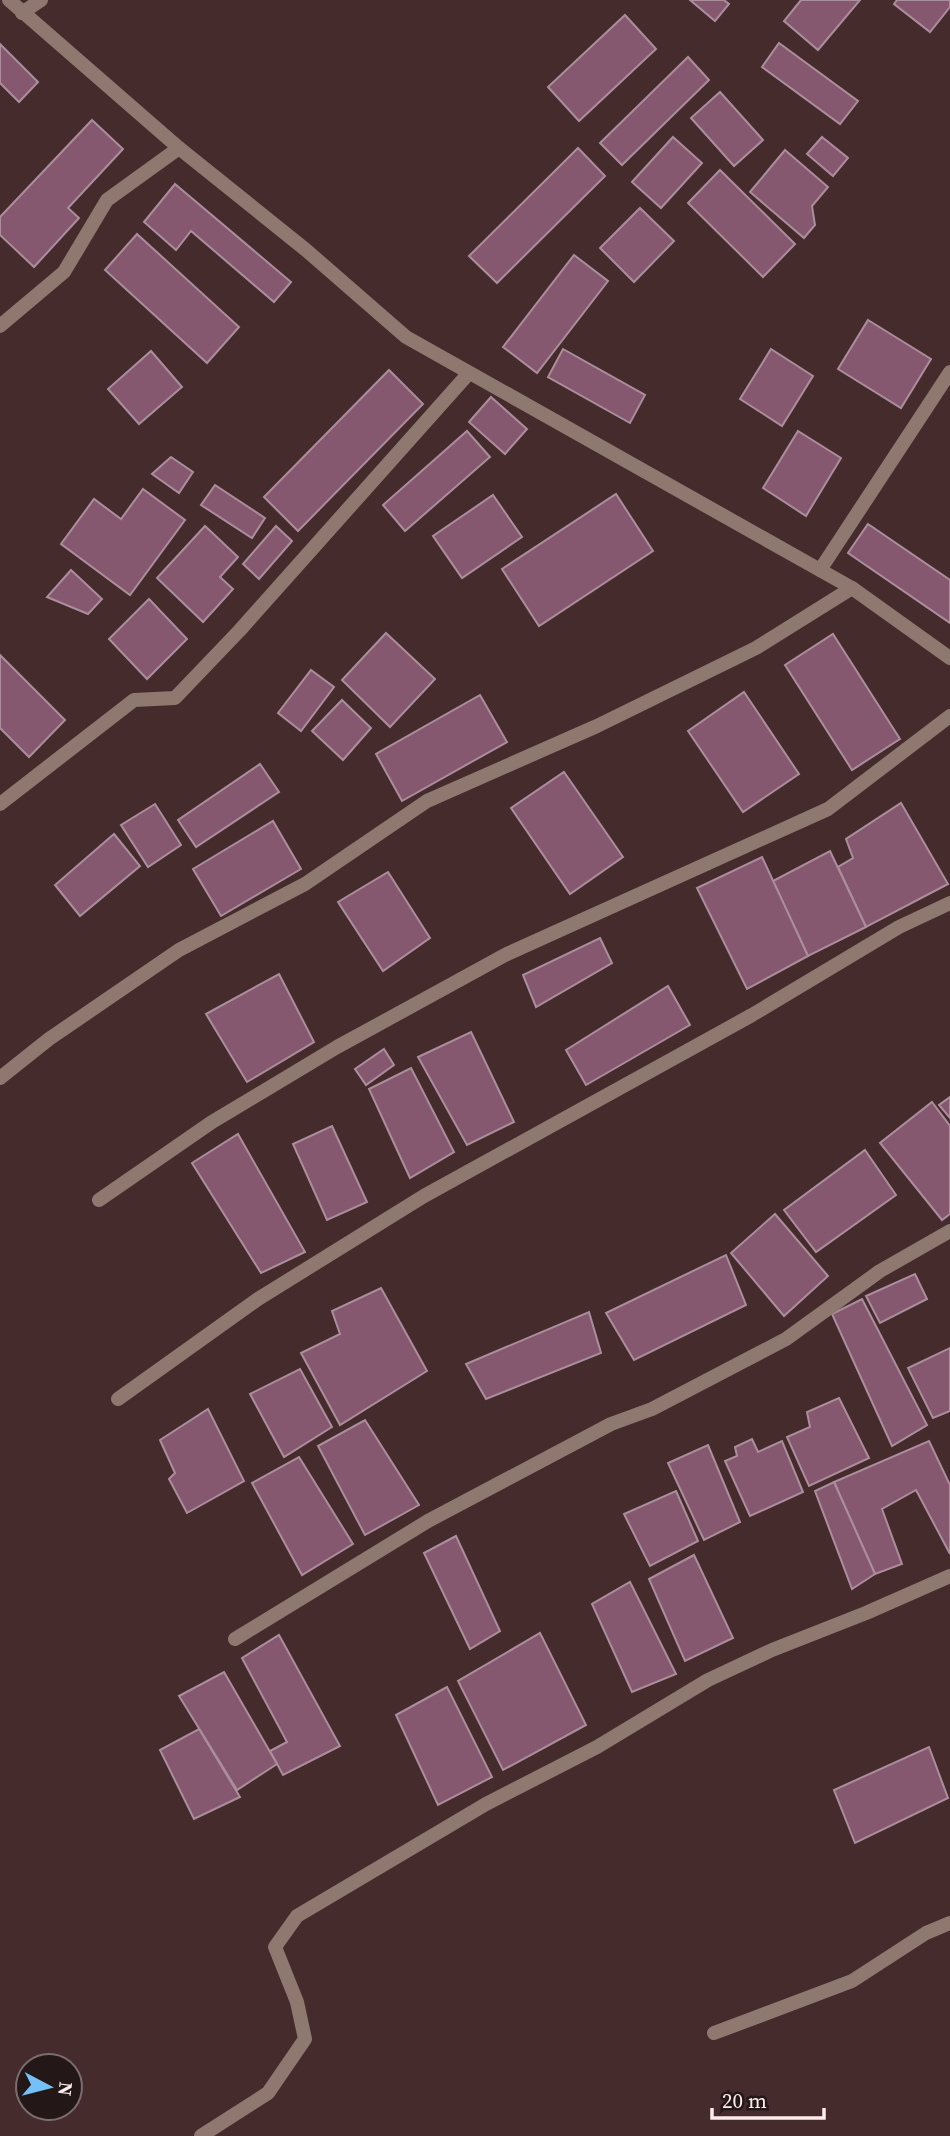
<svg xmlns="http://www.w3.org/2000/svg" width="950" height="2136" font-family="'Source Serif 4',serif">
<rect width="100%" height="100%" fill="#452b2c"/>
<g fill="#86586f" stroke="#ab8e9c" stroke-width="2">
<polygon points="690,0 724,0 729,4 715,21"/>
<polygon points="801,0 860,0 818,50 784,21"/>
<polygon points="897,0 950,0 950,7 930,32 894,4"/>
<polygon points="625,15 656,49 579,121 548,87"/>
<polygon points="779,43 858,101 840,124 762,67"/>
<polygon points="0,44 38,82 19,102 0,83"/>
<polygon points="688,57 709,80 622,165 600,143"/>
<polygon points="720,92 763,140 734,166 691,118"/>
<polygon points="92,120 123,149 68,208 79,218 34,267 0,235 0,217"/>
<polygon points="673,137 702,163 661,208 632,182"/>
<polygon points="822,137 848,158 833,176 807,154"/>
<polygon points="578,148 605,176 497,283 469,256"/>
<polygon points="785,150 828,187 812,206 815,225 804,238 750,192"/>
<polygon points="720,170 795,244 763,277 688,203"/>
<polygon points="175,184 291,282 274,302 191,231 176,250 144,222"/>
<polygon points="640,208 674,241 634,282 600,248"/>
<polygon points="137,234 239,327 207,363 105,270"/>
<polygon points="574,255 608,281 537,373 503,347"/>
<polygon points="868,320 931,359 901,408 838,369"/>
<polygon points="563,349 645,395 630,423 548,377"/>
<polygon points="771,349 813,376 782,426 740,399"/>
<polygon points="151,351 182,387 139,424 108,389"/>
<polygon points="389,370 423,404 298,531 264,497"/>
<polygon points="491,397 527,429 505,454 469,422"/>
<polygon points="467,431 490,457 405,531 383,505"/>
<polygon points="798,431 841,458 806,516 763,488"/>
<polygon points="171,457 193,472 179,493 152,474"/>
<polygon points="215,485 265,518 252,538 201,505"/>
<polygon points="143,489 185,520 130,595 61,544 94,499 121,519"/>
<polygon points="616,494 653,551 539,626 502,569"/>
<polygon points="493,495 522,537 462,578 433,536"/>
<polygon points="868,524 950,580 950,623 848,553"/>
<polygon points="205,526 238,557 220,577 233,589 203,622 157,578"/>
<polygon points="276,526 292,541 259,579 243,564"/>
<polygon points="71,570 102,599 88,614 47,597"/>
<polygon points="149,599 187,639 147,679 109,639"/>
<polygon points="386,633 435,679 390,727 342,680"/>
<polygon points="833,634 900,739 852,770 785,665"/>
<polygon points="0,655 65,720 29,757 0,728"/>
<polygon points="311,670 334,687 301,731 278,713"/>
<polygon points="744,692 799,774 743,812 688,731"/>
<polygon points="480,695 507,742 402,801 376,754"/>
<polygon points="342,700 371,728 343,760 312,731"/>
<polygon points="260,764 279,792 196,847 178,820"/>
<polygon points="564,772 623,857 570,894 511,808"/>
<polygon points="901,803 948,884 866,927 838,867 853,858 846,839"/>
<polygon points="155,804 181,845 148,867 121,825"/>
<polygon points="273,821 301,869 221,916 193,869"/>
<polygon points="114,834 140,866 80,916 55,885"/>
<polygon points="830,851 866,927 808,956 773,881"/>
<polygon points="762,857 808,956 747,989 697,888"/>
<polygon points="388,872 430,938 383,971 338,902"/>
<polygon points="600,938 612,963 536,1007 523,975"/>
<polygon points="279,974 314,1042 247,1082 206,1014"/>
<polygon points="668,986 690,1025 586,1085 566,1050"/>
<polygon points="471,1032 514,1122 467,1145 418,1057"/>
<polygon points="384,1049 394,1065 366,1085 355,1069"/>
<polygon points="411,1068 454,1152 410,1178 369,1089"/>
<polygon points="950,1097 950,1118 939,1105"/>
<polygon points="932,1102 950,1126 950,1214 942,1220 880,1143"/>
<polygon points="332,1126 367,1202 327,1220 293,1144"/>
<polygon points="238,1134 305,1252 261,1273 192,1163"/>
<polygon points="865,1150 896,1195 816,1252 784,1210"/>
<polygon points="775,1214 828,1276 784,1316 731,1253"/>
<polygon points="726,1255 746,1305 634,1360 606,1313"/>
<polygon points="915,1274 927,1299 880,1323 866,1296"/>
<polygon points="381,1288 427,1371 340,1425 301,1353 340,1334 332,1311"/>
<polygon points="862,1299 927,1425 892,1446 832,1314"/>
<polygon points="589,1312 601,1353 486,1399 466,1364"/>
<polygon points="950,1348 950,1411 933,1418 908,1368"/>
<polygon points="300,1369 332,1427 284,1457 250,1394"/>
<polygon points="839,1398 869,1458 809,1486 787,1437 810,1427 807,1412"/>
<polygon points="208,1409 244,1481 187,1513 169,1479 175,1473 160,1440"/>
<polygon points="365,1420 419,1505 365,1535 318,1446"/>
<polygon points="752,1439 758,1452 782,1441 803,1492 750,1516 725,1461 737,1456 735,1447"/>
<polygon points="929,1441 950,1485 950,1554 916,1490 882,1509 902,1564 875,1574 834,1482"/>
<polygon points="708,1445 740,1522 704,1540 668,1463"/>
<polygon points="299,1457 353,1544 302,1575 252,1483"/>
<polygon points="834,1482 875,1574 852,1589 815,1491"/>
<polygon points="676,1491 698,1541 650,1566 624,1514"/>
<polygon points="456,1536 500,1631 470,1649 424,1553"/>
<polygon points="694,1555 733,1638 685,1661 649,1579"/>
<polygon points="630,1582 676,1674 632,1692 592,1604"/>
<polygon points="540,1633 586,1725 503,1770 458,1681"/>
<polygon points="279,1635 340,1746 283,1775 270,1751 287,1742 242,1658"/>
<polygon points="224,1672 277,1764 237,1790 179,1696"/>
<polygon points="447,1687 492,1777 438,1805 396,1715"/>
<polygon points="199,1729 240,1797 194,1819 160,1750"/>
<polygon points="929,1747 948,1798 855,1843 834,1790"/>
</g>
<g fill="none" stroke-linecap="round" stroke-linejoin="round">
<g stroke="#8e7870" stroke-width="14">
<polyline points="9,0 179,148 306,250 406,337 852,588 950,658"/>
<polyline points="22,13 41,0"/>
<polyline points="0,326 64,272 107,200 179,148"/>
<polyline points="820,570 950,372"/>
<polyline points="0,804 134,700 175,698 240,630 469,373"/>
<polyline points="0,1078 49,1039 179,950 305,884 427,801 597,726 756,648 852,588"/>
<polyline points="99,1200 212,1122 337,1047 507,954 828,809 950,716"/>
<polyline points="118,1399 258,1299 424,1196 752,1015 899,927 950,903"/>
<polyline points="235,1639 428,1521 611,1424 652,1409 786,1339 880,1271 950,1231"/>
<polyline points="714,2033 852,1981 926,1933 950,1923"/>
<polyline points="201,2136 268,2093 305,2039 297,2002 275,1947 297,1916 486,1804 597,1747 708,1680 772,1650 866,1613 950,1576"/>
</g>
</g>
<g transform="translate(49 2087) rotate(97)"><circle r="33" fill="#231718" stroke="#7b6c6d" stroke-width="2"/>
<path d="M0-5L12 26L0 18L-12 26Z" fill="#73c1f6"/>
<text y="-10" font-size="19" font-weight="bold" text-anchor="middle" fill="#feeced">N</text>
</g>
<path d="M712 2108v10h112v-10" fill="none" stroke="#feeced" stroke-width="3.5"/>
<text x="722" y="2108" font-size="21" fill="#feeced" stroke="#231718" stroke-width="5" paint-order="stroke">20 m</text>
</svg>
